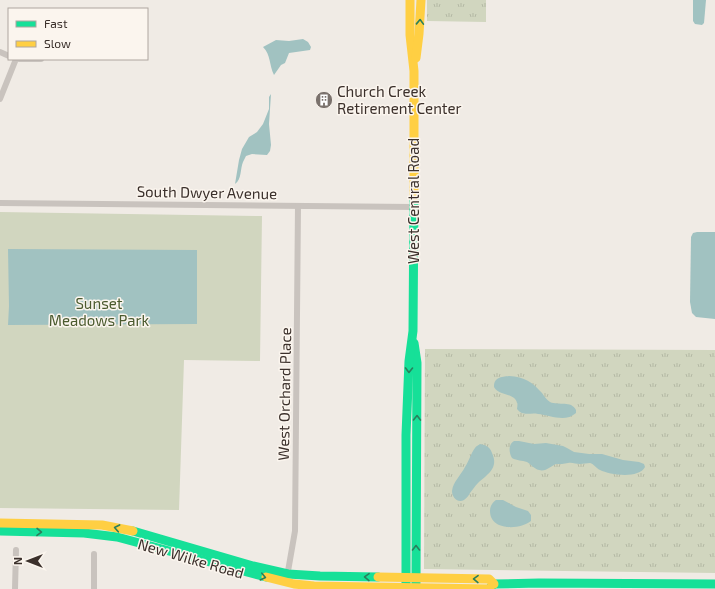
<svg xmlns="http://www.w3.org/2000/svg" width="715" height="589" font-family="'Exo 2',sans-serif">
<defs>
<pattern id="grass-tufts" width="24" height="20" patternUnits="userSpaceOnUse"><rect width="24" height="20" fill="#d1d6bf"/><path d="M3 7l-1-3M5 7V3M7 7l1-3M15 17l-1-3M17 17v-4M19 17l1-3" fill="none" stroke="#b4b8a4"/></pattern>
</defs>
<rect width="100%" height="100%" fill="#f0ebe5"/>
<g fill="url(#grass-tufts)">
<polygon points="427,0 486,0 486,22 427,21"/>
<polygon points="425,349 715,350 715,573 424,569"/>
</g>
<polygon fill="#d1d6bf" points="0,212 262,216 260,361 184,360 179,510 0,508"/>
<g fill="#a1c2c1">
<polygon points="693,0 706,0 704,23 702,25 695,24 693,21"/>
<path d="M 303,39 L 308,42 L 311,47 L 310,50 L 289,53 L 285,63 L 281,65 L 274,75 C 269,65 271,55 263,47 L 276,40 L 289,41 Z"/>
<path d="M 271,94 L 269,124 L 271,145 L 270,151 L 267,155 L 252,154 L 246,156 C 245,158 244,160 243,162 C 240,169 242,179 235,184 L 239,160 L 242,149 L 249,137 L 257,132 L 263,124 L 269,109 L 269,97 Z"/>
<polygon points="697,232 715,232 715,319 696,317 692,313 690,302 691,237 693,233"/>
<polygon points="8,249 197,250 197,324 8,325 9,306"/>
<path d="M 509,376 C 525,377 532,382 542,393 C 544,396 547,400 550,402 C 559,406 571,400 576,410 L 576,413 C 565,423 550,415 538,414 C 531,412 523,417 517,409 C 517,409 518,403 517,403 C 515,393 499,396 494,387 C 494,377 501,377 509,376 Z"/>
<path d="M 514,441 L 519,441 L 534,444 L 546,443 L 563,446 L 567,448 L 574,452 L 589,454 L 602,454 L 623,460 L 639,462 L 644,464 L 645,467 C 639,479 610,475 600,470 C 596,468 594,464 590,463 C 587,463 583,464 580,464 C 576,464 572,462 568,463 C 566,463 564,464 562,464 C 560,464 558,464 556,464 C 551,466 546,472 539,470 C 534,469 531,464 527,462 C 522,460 517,461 512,458 C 509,453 508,444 514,441 Z"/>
<path d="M 480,444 C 486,445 490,447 492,453 C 499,468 488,474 478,483 C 475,486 473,489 470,493 C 469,495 467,498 464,500 C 458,503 452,498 452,491 C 453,482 461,475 465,467 C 469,461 471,453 475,448 C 477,445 478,446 480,444 Z"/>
<path d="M 496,500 L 503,500 L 516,507 L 528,511 L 531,515 L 531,521 C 520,530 490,531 490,511 C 490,506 493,502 496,500 Z"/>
</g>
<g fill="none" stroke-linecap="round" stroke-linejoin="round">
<g stroke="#c9c3be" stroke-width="6">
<polyline points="0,52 9,56"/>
<polyline points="19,59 41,59"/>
<polyline points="0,99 16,59"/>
<polyline points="0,203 413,207"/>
<polyline points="287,577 295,531 298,206"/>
<polyline points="15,589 16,550"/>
<polyline points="94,589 94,554"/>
</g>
<g stroke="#16e098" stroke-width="9">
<polyline points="414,343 417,363 416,584"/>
<polyline points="0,531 84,533 117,537 266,577"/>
<polyline points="133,531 253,566 288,574 320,576 378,577"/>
<polyline points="490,588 494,584 539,583 715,584"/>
<polyline points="406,589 406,435 409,361 413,331 414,198"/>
</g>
<g stroke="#ffcf43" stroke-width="9">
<polyline points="410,0 410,35 414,71 414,198"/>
<polyline points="416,58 419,34 421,0"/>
<polyline points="0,523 102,525 133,531"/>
<polyline points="266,577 294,584 314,586 489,589 490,588"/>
<polyline points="378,577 489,579 494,584"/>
</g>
</g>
<defs><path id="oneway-chevron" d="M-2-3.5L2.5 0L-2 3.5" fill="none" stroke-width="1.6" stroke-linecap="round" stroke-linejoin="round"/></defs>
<g stroke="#2a7f5c">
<use href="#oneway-chevron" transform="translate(420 22) rotate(-88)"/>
<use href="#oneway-chevron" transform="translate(409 370) rotate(91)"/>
<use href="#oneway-chevron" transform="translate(417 418) rotate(-89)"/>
<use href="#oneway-chevron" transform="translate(117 528) rotate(-169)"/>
<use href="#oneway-chevron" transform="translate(39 532) rotate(1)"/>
<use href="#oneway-chevron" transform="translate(416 548) rotate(-90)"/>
<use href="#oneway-chevron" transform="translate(263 577) rotate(13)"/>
<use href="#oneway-chevron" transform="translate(367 577) rotate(-179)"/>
<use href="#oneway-chevron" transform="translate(476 579) rotate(-179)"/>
</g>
<defs>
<symbol id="building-disc" viewBox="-11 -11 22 22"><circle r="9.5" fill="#7a716c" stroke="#fbf5ee"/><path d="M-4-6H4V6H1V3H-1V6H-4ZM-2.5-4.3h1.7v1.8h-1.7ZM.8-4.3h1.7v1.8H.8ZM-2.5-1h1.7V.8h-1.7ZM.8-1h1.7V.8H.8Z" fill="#fff"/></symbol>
</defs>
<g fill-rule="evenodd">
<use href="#building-disc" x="314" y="90" width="20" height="20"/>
</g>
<g text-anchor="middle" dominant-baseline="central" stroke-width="3" stroke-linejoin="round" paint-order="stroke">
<g font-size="15" fill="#3b302b" stroke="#fbf5ee" text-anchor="start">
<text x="337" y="91">Church Creek<tspan x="337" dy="17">Retirement Center</tspan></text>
</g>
<g font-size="15" fill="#3b302b" stroke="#fbf5ee">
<text transform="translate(207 192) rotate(1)">South Dwyer Avenue</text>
<text transform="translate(413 201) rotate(-90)">West Central Road</text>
<text transform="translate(284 394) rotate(-89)">West Orchard Place</text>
<text transform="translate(191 558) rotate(16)">New Wilke Road</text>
</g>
<g font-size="15" fill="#4a5a2e" stroke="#fbf5ee">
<text x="99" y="303">Sunset<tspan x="99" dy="17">Meadows Park</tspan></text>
</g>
</g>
<rect x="8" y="8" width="140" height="52" fill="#fbf5ee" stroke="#aea6a0"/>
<rect x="16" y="21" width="20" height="6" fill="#16e098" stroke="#aea6a0"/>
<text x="44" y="28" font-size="12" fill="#3b302b">Fast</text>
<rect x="16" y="41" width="20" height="6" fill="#ffcf43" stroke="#aea6a0"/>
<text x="44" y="48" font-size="12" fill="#3b302b">Slow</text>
<g transform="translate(28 561) rotate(270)" stroke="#fbf5ee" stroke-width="3" paint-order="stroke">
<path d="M0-3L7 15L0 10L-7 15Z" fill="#3b302b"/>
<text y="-6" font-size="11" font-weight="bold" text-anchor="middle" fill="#3b302b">N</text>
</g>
</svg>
